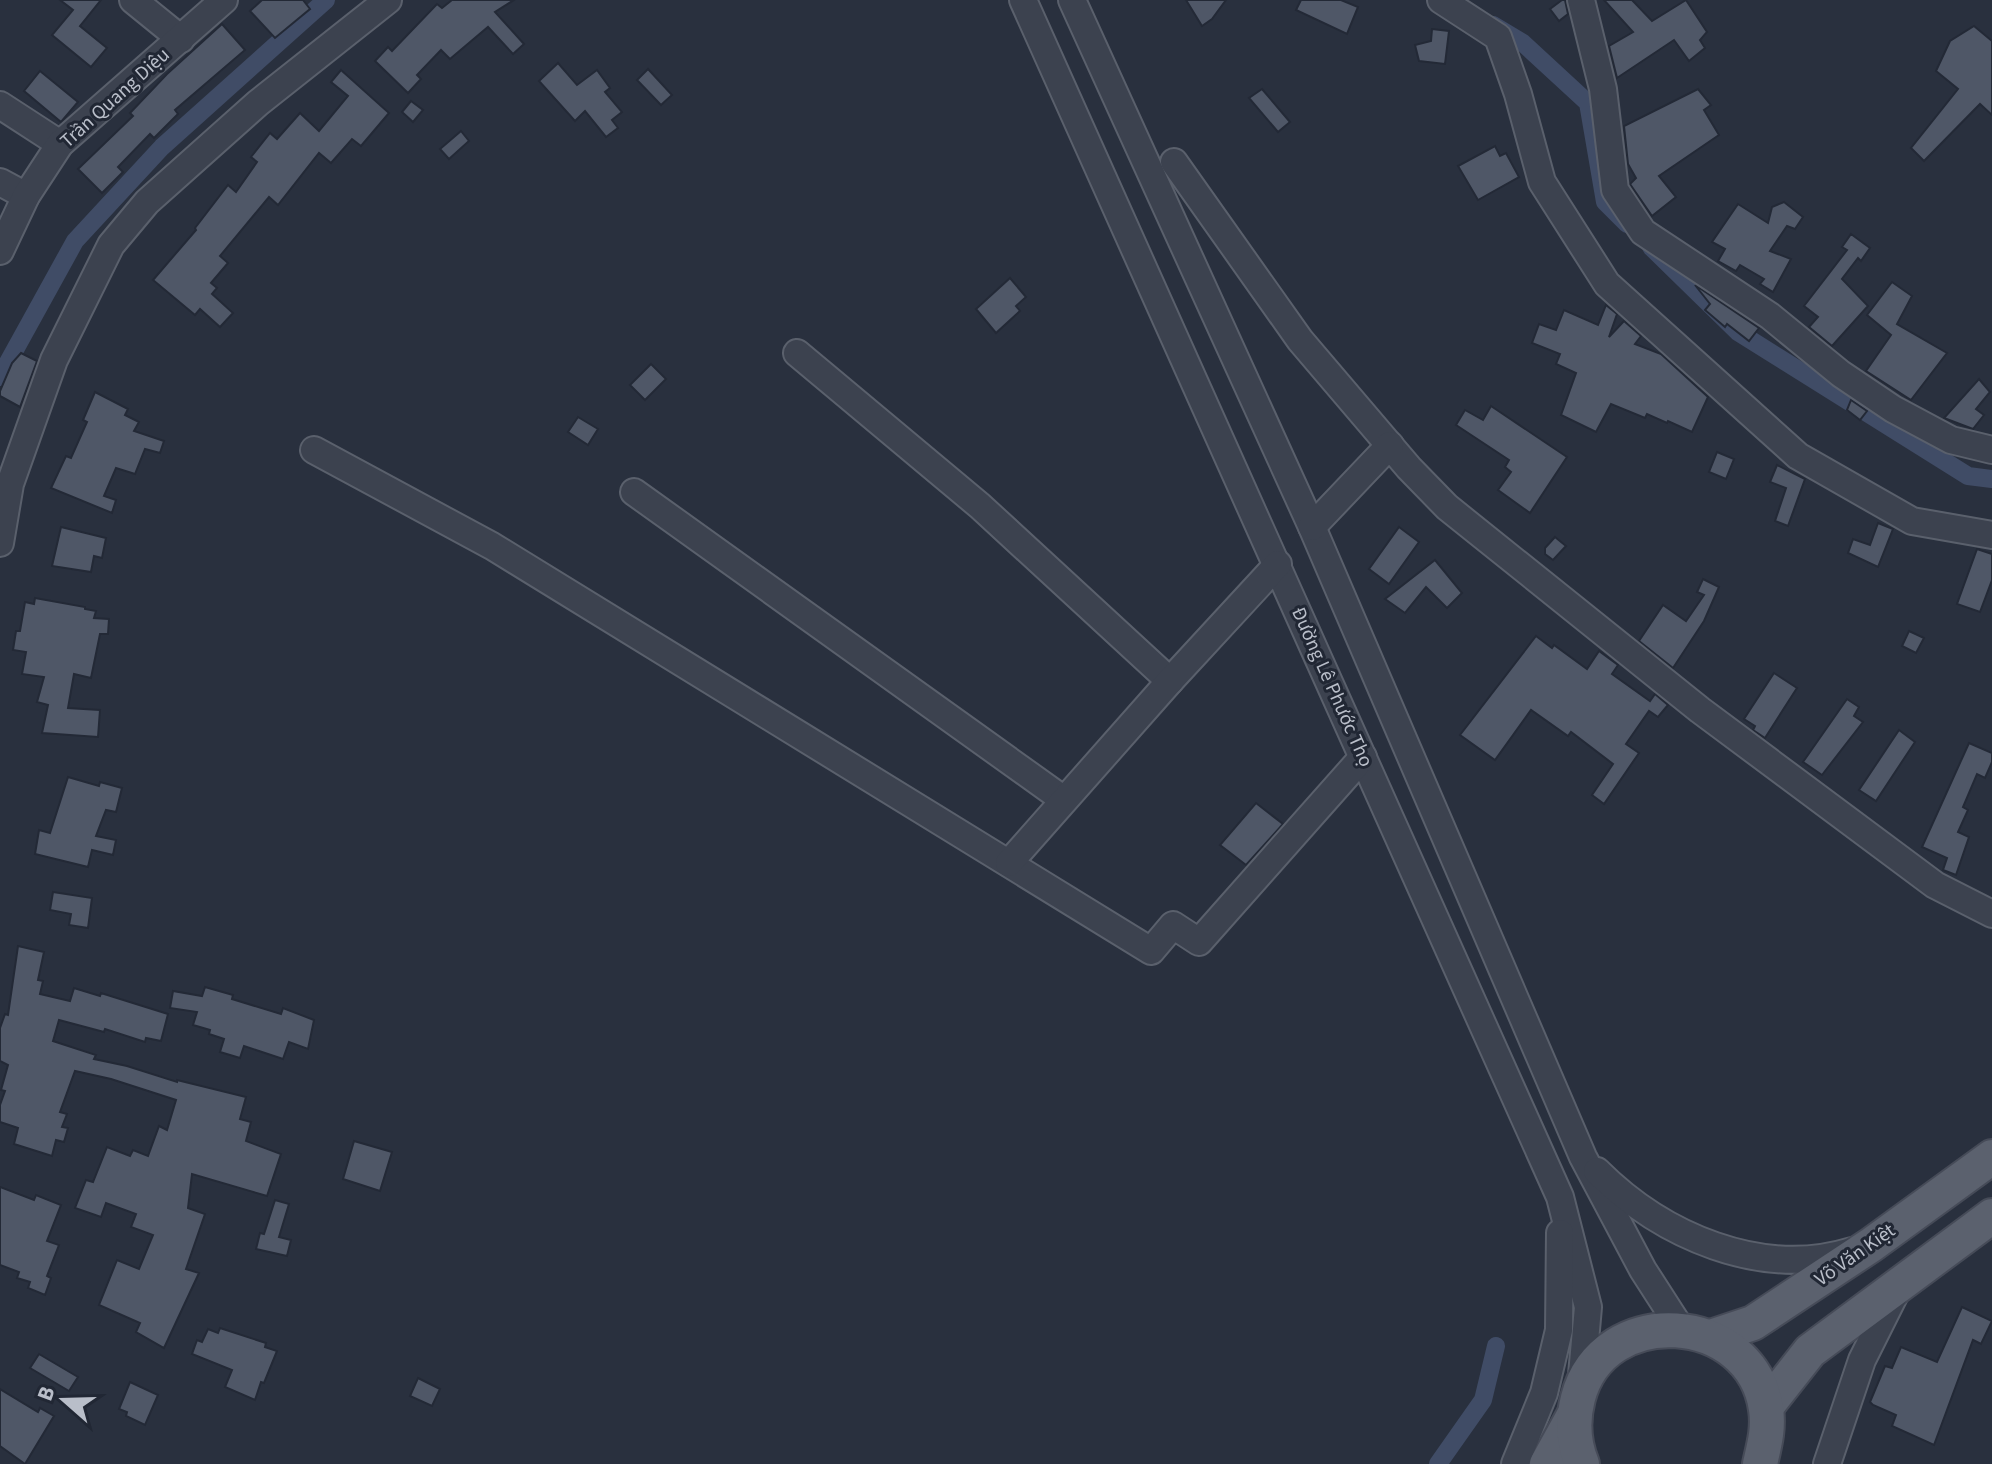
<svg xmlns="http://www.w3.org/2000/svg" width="1992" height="1464" font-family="'Source Sans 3',sans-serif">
<rect width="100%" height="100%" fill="#29303e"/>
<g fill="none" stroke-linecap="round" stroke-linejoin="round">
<g stroke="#404c66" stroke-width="18">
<polyline points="1493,25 1523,43 1588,103 1605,202 1627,224"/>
<polyline points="1651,247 1738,332 1968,476 1992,479"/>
<polyline points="0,377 75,241 162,147 326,0"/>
<polyline points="1438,1464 1483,1400 1496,1346"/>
</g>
</g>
<g fill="#4f5767" stroke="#232936" stroke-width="2">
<polygon points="60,0 101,0 80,26 107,48 91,67 52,35 73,10"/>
<polygon points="262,0 303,0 310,9 275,38 250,11"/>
<polygon points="452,0 514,0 495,12 524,44 513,54 488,27 450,59 441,50 417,75 421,79 408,93 375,61 388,47 392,51 437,4 442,8"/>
<polygon points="1186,0 1226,0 1212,19 1202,26"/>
<polygon points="1301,0 1341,0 1358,7 1347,34 1296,10"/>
<polygon points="1562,0 1565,0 1568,14 1559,21 1550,9"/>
<polygon points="1604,0 1632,0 1652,21 1686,0 1707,32 1700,40 1705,48 1689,61 1674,40 1617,78 1609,46 1633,32"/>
<polygon points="222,24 245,50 175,110 178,114 154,138 150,134 118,167 123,172 102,193 78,169 133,116 130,113 167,74"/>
<polygon points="1974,26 1992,41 1992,115 1980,104 1924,161 1911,148 1958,89 1936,71 1950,41"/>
<polygon points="1432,29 1449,31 1445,64 1419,61 1415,45 1431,41"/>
<polygon points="558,63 577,85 597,70 610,88 605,92 622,112 612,120 618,128 606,137 585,111 575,121 539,81"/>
<polygon points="648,69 672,95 661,105 637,80"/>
<polygon points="341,70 389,113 361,146 352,139 331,163 319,153 278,205 269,197 220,256 228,263 211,283 217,288 212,294 233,313 220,327 200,309 195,315 153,280 196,230 195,228 228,185 236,192 257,162 251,157 270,133 277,139 300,113 319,131 348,96 331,82"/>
<polygon points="40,71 78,102 61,122 24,91"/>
<polygon points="1262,89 1290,122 1278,132 1249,98"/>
<polygon points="1698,89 1711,105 1704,110 1719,135 1659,176 1676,197 1652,216 1630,184 1636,178 1628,164 1624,126"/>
<polygon points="411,101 423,110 413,122 402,112"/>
<polygon points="461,131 469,141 449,159 440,149"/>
<polygon points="1495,146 1500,156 1506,153 1519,177 1478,200 1458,166"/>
<polygon points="1784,202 1803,217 1795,229 1787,226 1770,251 1791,259 1773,292 1760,284 1764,279 1740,265 1736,271 1718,261 1725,249 1712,242 1738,204 1768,223 1772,207"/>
<polygon points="1851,234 1870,248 1861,261 1858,258 1842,279 1868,306 1832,346 1809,327 1818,317 1804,306 1847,250 1842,247"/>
<polygon points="1010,278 1026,297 1016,306 1020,311 996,333 976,309"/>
<polygon points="1892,282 1912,296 1897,324 1947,353 1911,400 1866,371 1891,335 1867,315"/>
<polygon points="1695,285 1759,328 1749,341 1727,324 1725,327 1705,310 1710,304"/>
<polygon points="1606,305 1617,314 1609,337 1624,321 1641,336 1635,344 1661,354 1708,397 1692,432 1668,421 1667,423 1647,414 1645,418 1611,404 1596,432 1561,415 1576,373 1556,364 1560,354 1532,343 1539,324 1556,330 1564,310 1598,325"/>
<polygon points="21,353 37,361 20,407 0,396 0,391 12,363"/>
<polygon points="651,364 666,379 645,400 630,385"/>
<polygon points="1979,379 1990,392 1976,409 1984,415 1973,429 1944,418"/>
<polygon points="95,392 128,409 125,415 139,422 134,431 164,441 160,453 145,449 135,474 116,468 104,496 116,500 112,513 51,488 66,456 71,458 87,422 83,420"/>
<polygon points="1851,400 1867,411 1860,420 1847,410"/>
<polygon points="1491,406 1567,457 1530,513 1498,490 1511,472 1505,467 1509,460 1456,425 1465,410 1483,420"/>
<polygon points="578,417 598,429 588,445 568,432"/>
<polygon points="1717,452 1734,459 1726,479 1709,472"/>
<polygon points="1777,465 1805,479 1788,526 1775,521 1786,488 1770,482"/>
<polygon points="1878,523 1893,529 1878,567 1848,553 1853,539 1870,545"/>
<polygon points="61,527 106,538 102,558 94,556 91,572 52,566"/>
<polygon points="1399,527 1419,542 1389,584 1369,569"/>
<polygon points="1555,537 1566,546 1553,560 1545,554 1545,548"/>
<polygon points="1977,549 1992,554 1992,580 1980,612 1957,604"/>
<polygon points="1435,560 1462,593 1447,608 1426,587 1405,613 1385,599"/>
<polygon points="1703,579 1719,587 1704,621 1673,668 1639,641 1663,605 1686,621 1704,595 1697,592"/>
<polygon points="35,598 85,607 85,609 96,611 94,618 109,619 108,634 100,634 91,678 74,674 68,708 100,710 98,737 42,733 48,705 37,702 44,677 22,674 26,652 13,650 16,631 20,631 25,602 34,604"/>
<polygon points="1909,631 1924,638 1916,653 1902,646"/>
<polygon points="1536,636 1552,648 1554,645 1587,669 1599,651 1618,665 1612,674 1650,701 1655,694 1668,705 1658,717 1649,711 1626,744 1639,753 1604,804 1592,795 1613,764 1571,732 1568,736 1531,710 1495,760 1460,735"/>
<polygon points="1774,673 1797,688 1765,738 1753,730 1755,726 1744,719"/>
<polygon points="1847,699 1859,707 1854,716 1863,722 1822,775 1803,762"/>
<polygon points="1899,730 1915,742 1876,801 1859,790"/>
<polygon points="1969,743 1992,753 1992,762 1985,778 1977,774 1963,807 1968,810 1958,832 1969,837 1956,875 1943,870 1947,858 1922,847"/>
<polygon points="68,777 99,786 100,782 122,788 116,812 106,810 96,836 116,840 113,855 92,850 88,867 35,854 39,830 50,833"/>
<polygon points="1256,803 1283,824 1246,865 1220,845"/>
<polygon points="53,892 92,898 88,928 69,925 71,914 50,910"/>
<polygon points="18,946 44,952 38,980 43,981 40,994 70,1001 74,988 100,996 101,993 168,1014 161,1041 146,1038 145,1042 105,1029 104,1032 59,1020 53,1041 96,1055 94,1059 127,1066 177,1082 177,1080 246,1097 240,1119 251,1122 246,1141 281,1154 267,1196 192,1174 188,1208 205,1214 186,1269 199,1273 164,1348 136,1332 140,1323 99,1305 117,1260 139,1269 153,1235 131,1227 136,1214 106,1203 101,1217 75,1208 86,1180 93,1182 107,1147 130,1156 133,1150 148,1156 159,1126 167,1130 176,1100 111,1079 75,1071 60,1112 67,1114 62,1127 68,1128 64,1142 56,1140 52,1156 14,1144 18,1128 0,1122 0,1105 5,1091 1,1090 8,1065 0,1061 0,1028 5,1014 8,1015"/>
<polygon points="205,987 233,995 232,999 281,1014 283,1008 314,1020 308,1049 289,1042 283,1059 244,1046 240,1058 220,1052 224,1039 209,1034 210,1030 193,1025 197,1012 170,1008 173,991 202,996"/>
<polygon points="354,1141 392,1152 380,1191 343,1179"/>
<polygon points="0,1187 34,1200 36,1195 61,1205 47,1241 59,1245 47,1276 51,1278 45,1295 28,1288 30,1282 17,1278 19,1272 0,1265"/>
<polygon points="275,1200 289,1204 279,1237 291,1240 287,1256 256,1249 260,1233 264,1234"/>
<polygon points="1962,1307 1992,1321 1981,1344 1973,1340 1934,1445 1892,1426 1896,1415 1873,1405 1870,1402 1885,1366 1892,1368 1901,1347 1937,1362"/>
<polygon points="220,1328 266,1343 265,1347 277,1351 264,1383 261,1382 255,1400 225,1387 232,1370 192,1354 197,1340 202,1342 208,1329 218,1333"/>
<polygon points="39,1354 78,1377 69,1391 30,1368"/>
<polygon points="418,1378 440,1389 432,1406 410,1396"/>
<polygon points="130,1382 158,1395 145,1425 126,1416 127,1412 119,1409"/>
<polygon points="0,1389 38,1412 40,1408 54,1416 25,1464 0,1446"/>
</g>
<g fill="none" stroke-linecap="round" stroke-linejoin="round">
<defs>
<g id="minor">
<polyline points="133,0 181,39"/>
<polyline points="1023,0 1560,1197 1588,1307 1581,1386"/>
<polyline points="1072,0 1312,527 1583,1157 1643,1270 1681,1329"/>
<polyline points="1441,0 1498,37 1518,94 1542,182 1607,284 1798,456 1912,521 1992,535"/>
<polyline points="1581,0 1603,89 1615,190 1643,232 1770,316 1841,374 1893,409 1951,440 1992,450"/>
<polyline points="0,105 60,144"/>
<polyline points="1174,162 1300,340 1409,468 1447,507 1700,710 1935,885 1992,914"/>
<polyline points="0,182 26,196"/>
<polyline points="0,251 26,196 60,144 224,0"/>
<polyline points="797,353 980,506 1170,681"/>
<polyline points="314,450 492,546 1151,951 1173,925 1199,942 1363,757"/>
<polyline points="634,492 1064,800"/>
<polyline points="1312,527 1390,445"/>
<polyline points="0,543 10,484 54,360 111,245 147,202 258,103 388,0"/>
<polyline points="1009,863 1170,681 1278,564"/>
<path d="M 1597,1171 C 1662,1236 1761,1279 1852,1251"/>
<polyline points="1515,1464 1544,1393 1559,1330 1560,1233"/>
<polyline points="1827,1464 1862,1360 1899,1286"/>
</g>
<g id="major">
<polyline points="1711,1337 1753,1323 1871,1245 1992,1157"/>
<polyline points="1766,1407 1810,1351 1992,1216"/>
<polyline points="1547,1464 1573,1417"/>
<path d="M 1582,1464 C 1573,1442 1572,1421 1578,1398 C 1603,1301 1752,1311 1766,1409 C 1769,1429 1764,1446 1760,1464"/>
</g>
</defs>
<use href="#minor" stroke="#5a606c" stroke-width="30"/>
<use href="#major" stroke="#464b58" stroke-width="38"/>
<use href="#minor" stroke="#3c424f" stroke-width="26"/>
<use href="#major" stroke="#5b616e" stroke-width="34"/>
</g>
<g text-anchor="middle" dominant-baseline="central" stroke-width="6" stroke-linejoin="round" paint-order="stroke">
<g font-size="20" fill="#b9bec9" stroke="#212734">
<text transform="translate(115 98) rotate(-42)">Trần Quang Diệu</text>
<text transform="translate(1332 687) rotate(66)">Đường Lê Phước Thọ</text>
<text transform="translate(1855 1255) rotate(-35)">Võ Văn Kiệt</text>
</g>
</g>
<g transform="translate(64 1400) rotate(290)" stroke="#212734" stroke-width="6" paint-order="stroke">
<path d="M0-6L14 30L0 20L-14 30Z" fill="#b9bec9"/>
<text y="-12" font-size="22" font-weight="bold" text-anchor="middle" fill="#b9bec9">B</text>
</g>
</svg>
